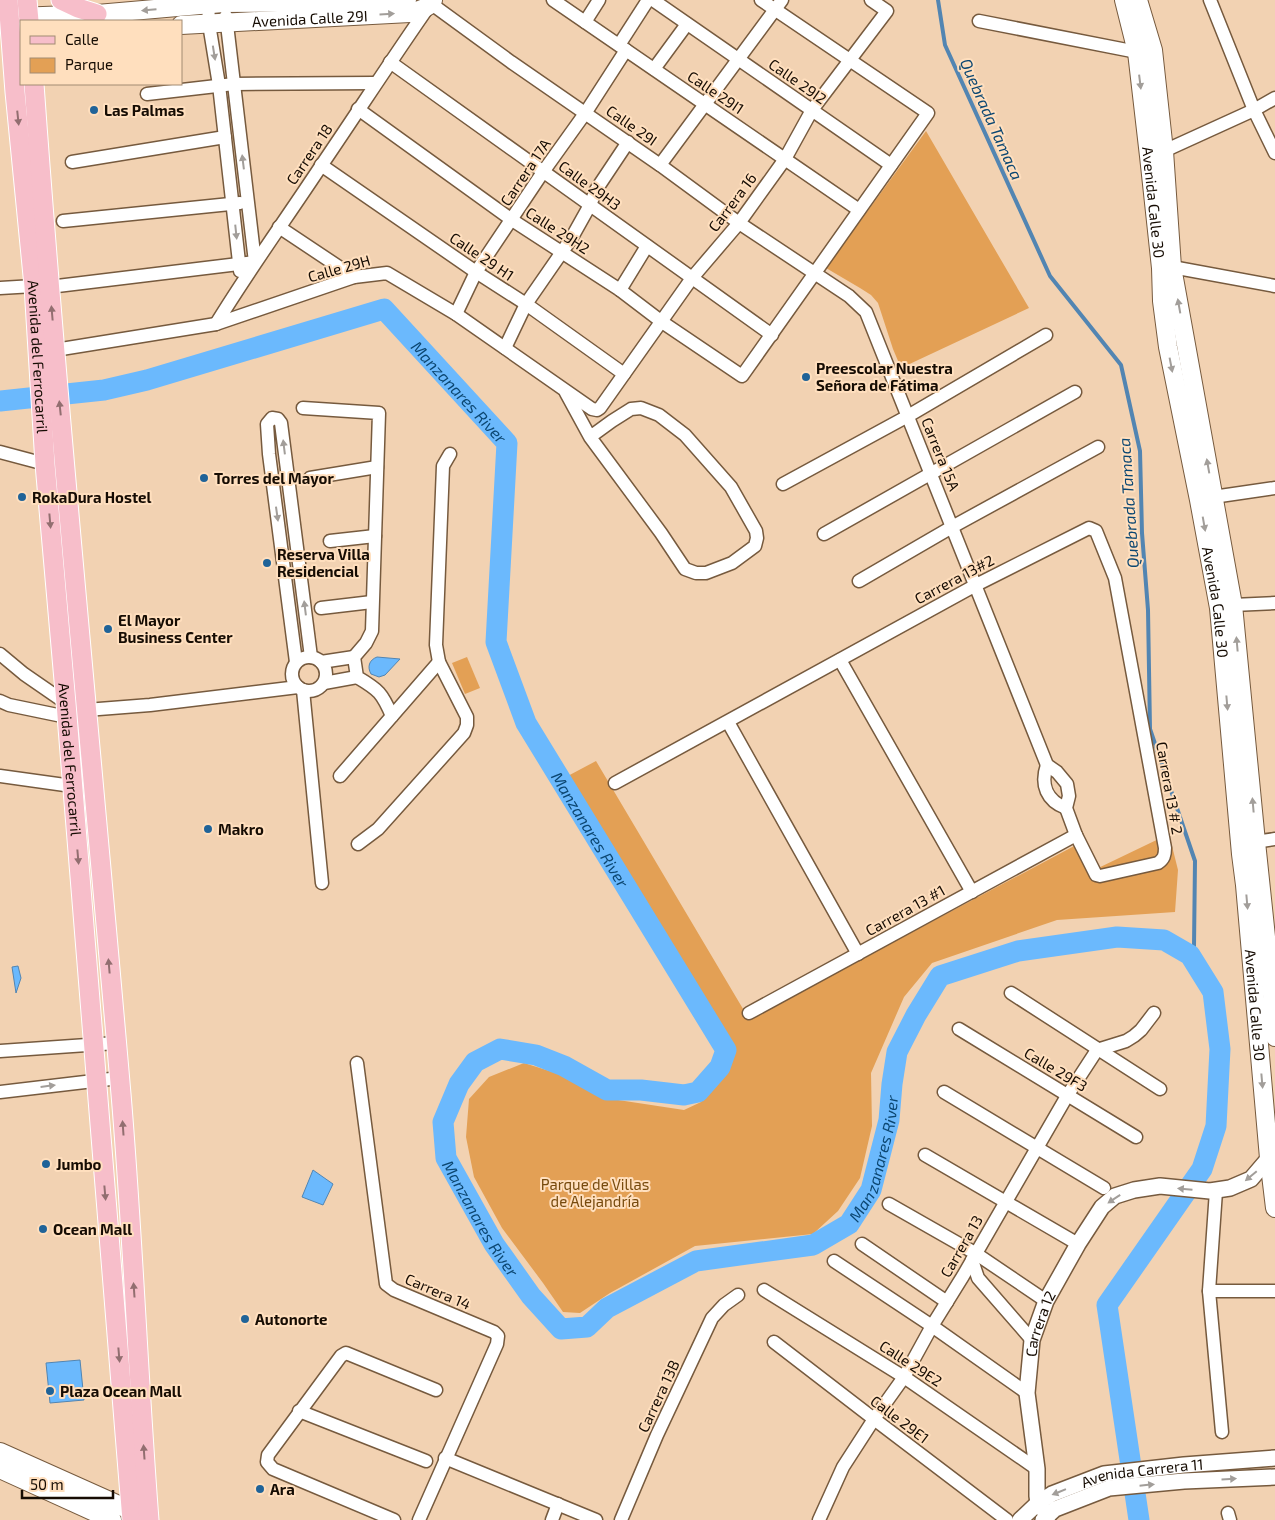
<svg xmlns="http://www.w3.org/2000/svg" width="1275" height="1520" font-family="'Exo 2',sans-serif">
<rect width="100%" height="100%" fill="#f2d2b2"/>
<g fill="#e3a055">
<polygon points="926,131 1029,308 901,368 893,349 878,303 871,295 860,288 826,268"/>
<polygon points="467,657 480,688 465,694 452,663"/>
<polygon points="596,761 749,1019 1076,845 1092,871 1169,834 1178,870 1175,912 1057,920 932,963 904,997 871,1073 872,1126 860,1178 838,1211 813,1234 695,1246 610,1293 580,1313 563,1312 543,1283 502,1228 474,1177 466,1137 469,1099 489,1077 524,1063 556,1073 605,1098 684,1110 701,1102 733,1052 564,778"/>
</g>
<g fill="#6bb9fd" stroke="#5285b2">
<path d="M 377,657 L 400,659 L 385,675 L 379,677 L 371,674 C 367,667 369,660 377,657 Z"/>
<polygon points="18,966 21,978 16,993 12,967"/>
<polygon points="313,1170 333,1184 323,1205 302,1197"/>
<polygon points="80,1360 84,1400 50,1403 46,1363"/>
</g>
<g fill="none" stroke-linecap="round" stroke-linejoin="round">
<polyline stroke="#5285b2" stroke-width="4" points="938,0 945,45 1050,276 1121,365 1140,451 1142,533 1148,610 1150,729 1195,861 1194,946 1190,955"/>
<path stroke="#6bb9fd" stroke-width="21" id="s1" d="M 0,401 L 104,390 L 147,380 L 384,309 L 507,443 L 496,642 L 526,723 L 726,1050 L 720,1067 L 698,1092 L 684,1095 L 641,1090 L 607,1090 L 564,1066 L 536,1055 L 500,1049 L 475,1062 L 459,1084 L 443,1122 L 446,1158 L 494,1244 L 531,1296 L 561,1329 L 587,1327 L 607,1308 L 696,1261 L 813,1245 L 849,1224 L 871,1190 L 889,1120 L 892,1084 L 897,1052 L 916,1015 L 940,976 L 1018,951 L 1117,937 L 1164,940 L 1190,955 L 1213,992 L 1220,1049 L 1216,1126 L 1202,1169 L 1107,1305 L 1139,1520"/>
<defs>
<g id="minor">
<polyline points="208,0 209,24 219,85 240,271"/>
<path d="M 426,0 L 511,62 L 660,165 L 739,223 L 849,296 L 866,312 L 1043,755 L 1047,765 L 1057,772 L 1067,784 L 1069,796 L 1066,808 L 1076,835 L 1096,875 L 1100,876 L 1158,863 C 1164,859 1165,855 1165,848 L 1115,578 L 1096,531 L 1089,528 L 976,585 L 615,783"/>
<polyline points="553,0 859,210"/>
<polyline points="653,0 891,165"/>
<polyline points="1210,0 1254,110 1275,153"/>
<polyline points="979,21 1137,52 1143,51"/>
<polyline points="585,22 599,0"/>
<polyline points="619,45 648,0"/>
<polyline points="390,62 772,335"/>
<polyline points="654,69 687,24"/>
<polyline points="147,94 234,84 375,83"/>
<polyline points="358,109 512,220 620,290 662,322 742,376 928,113 761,0"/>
<polyline points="1164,151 1254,110 1275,98"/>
<polyline points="72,162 225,137"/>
<polyline points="321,165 476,272 526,304 624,374"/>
<polyline points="660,165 782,0"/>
<polyline points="63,221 240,203"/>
<polyline points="279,227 354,277"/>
<polyline points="1164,268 1172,267 1275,286"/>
<polyline points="49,287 255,262 226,16"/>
<polyline points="0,288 34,286"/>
<polyline points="620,290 647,246"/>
<polyline points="456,314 476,272 543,172 586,112 626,50"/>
<path d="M 216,324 C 249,270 286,219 321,166 C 357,113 392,59 429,6"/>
<polyline points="505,348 526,304 571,239 590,205 596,190 628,142"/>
<polyline points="55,350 216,324 354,277 387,273 456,314 592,409 597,410 600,408 692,278 739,223 785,159 812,110 887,11 871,0"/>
<polyline points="566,393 590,437 661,533 685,569 696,573 706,573 732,563 755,546 757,538 756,531 731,487 685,435 659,415 641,408 631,409 612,421 590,437"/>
<path d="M 303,408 L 379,413 L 372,631 L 366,643 L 354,657 L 357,677 C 379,690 382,693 392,716"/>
<polyline points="0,452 45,464"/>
<polyline points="310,478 377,467"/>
<polyline points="783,484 908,416 1046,335"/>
<polyline points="1213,497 1275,488"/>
<polyline points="824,534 1075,392"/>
<polyline points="330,541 375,536"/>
<polyline points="859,581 952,527 1098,447"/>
<polyline points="1233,605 1275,603"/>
<polyline points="321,608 372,602"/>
<polyline points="0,654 24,674 66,703 86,710 150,705 298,687"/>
<circle cx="309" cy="674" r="17"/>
<polyline points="840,660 972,892"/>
<polyline points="296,662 269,454 267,424 272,418 278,419 281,423 311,657"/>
<polyline points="321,662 354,657"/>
<polyline points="324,683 357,677"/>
<polyline points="303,690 322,883"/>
<polyline points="0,701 9,705 67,717"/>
<polyline points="728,722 858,954"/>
<path d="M 1047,765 C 1040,785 1047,801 1066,808"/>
<polyline points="0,776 72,786"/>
<polyline points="340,776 439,662"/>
<polyline points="1248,843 1275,839"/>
<polyline points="358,844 378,829 464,733 467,725 467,717 439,662 436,645 443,466 450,454"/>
<polyline points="1011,993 1160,1089"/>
<polyline points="749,1013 1076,835"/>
<polyline points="959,1029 1136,1137"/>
<polyline points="0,1051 116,1043"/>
<polyline points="357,1063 386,1284 394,1290 494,1332 498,1336 497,1344 419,1520"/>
<polyline points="0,1092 119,1078"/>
<polyline points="944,1092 1104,1188"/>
<polyline points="925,1155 1078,1244"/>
<polyline points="1216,1191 1209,1291 1222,1432"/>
<polyline points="889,1204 975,1253 1046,1301"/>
<polyline points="862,1244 947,1302"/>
<polyline points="972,1260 978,1278 1032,1340"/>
<polyline points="834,1261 932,1326 1027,1393"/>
<polyline points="764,1290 904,1377 1037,1469"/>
<polyline points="1209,1291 1275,1291"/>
<polyline points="774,1342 874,1419 1007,1520"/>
<polyline points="299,1411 426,1461"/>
<polyline points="445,1458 596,1520"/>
<polyline points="1228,1513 1230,1520"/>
<polyline points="394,1520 273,1469 267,1462 268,1455 341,1356 346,1353 436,1390"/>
<polyline points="552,1520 558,1504"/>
<polyline points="621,1520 657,1435 712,1318 724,1305 738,1295"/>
<polyline points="819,1520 843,1467 874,1419 904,1377 932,1326 963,1276 1067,1096 1097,1050 1126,1041 1134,1036 1141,1030 1154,1013"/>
</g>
<g id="tertiary">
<path id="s2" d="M 1048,1516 L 1038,1503 L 1037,1496 L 1037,1469 L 1027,1393 L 1032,1340 L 1046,1301 L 1078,1244 L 1102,1207 L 1115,1196 L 1134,1190 L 1160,1186 L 1210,1191 L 1230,1188 L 1251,1179 L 1269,1158 L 1273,1150"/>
<path id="s3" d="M 1020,1520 L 1038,1503 L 1052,1494 L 1104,1474 L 1184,1465 L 1275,1458"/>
<polyline points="1043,1520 1055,1509 1109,1488 1184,1481 1275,1477"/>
</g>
<g id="secondary">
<path id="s4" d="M 1124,0 L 1137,52 L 1149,156 L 1161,268 L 1162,301 L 1168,347 L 1199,500 L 1219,608 L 1241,854 L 1245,885 L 1269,1158 L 1275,1208"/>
<polyline points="1138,0 1153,50 1164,151 1172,267 1233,605 1256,842 1272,994 1275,1037"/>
<polyline points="16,17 97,14 223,3 366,2 407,0"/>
<path id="s5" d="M 181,25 L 410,13 C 418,10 429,9 433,0"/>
<polyline points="0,1452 143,1516"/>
<polyline points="0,1469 112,1520"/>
</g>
<g id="primary">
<path id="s6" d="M 8,0 L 15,92 L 34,286 L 45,464 L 66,703 L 132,1520"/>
<polyline points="27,0 29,21"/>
<polyline points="61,0 78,8 97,14"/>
<path d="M 34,84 C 58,421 92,757 121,1094 C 133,1236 138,1378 149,1520"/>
</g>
</defs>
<use href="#minor" stroke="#765a3e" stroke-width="15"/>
<use href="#tertiary" stroke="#765a3e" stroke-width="18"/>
<use href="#secondary" stroke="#765a3e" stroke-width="20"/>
<use href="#primary" stroke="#fff" stroke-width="21"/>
<use href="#minor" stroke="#fff" stroke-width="12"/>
<use href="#tertiary" stroke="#fff" stroke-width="15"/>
<use href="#secondary" stroke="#fff" stroke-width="18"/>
<use href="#primary" stroke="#f7beca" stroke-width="19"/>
</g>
<defs><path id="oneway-solid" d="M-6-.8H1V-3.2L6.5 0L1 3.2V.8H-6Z" transform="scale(1.25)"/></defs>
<g fill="#a29e9a">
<use href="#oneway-solid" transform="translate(149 10) rotate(175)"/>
<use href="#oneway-solid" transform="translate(387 14) rotate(-3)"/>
<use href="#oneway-solid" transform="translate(214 53) rotate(81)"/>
<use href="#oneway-solid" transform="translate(1140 82) rotate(83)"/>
<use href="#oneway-solid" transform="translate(243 162) rotate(-97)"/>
<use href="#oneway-solid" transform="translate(236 232) rotate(84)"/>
<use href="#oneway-solid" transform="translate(1179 306) rotate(-100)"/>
<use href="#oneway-solid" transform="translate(1171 365) rotate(79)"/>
<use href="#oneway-solid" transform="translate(284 447) rotate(-97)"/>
<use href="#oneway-solid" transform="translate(1208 466) rotate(-100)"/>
<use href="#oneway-solid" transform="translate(277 514) rotate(82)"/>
<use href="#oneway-solid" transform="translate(1204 524) rotate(80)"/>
<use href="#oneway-solid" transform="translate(305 608) rotate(-97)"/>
<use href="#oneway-solid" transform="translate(1237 644) rotate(-95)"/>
<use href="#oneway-solid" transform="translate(1227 703) rotate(85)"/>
<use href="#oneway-solid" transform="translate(1253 805) rotate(-95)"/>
<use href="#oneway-solid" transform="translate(1247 902) rotate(85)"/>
<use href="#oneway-solid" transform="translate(1262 1081) rotate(85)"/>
<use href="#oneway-solid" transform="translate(48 1086) rotate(-7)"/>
<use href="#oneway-solid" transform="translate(1251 1176) rotate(140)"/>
<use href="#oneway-solid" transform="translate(1185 1189) rotate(-175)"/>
<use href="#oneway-solid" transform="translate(1114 1199) rotate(146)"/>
<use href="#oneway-solid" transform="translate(1229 1479) rotate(-3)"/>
<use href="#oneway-solid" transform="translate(1147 1485) rotate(-6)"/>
<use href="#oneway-solid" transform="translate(1059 1492) rotate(158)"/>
</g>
<g fill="#926e70">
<use href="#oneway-solid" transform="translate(18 118) rotate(84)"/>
<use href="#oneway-solid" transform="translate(52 313) rotate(-95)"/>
<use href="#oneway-solid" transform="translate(60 408) rotate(-96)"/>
<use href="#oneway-solid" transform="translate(50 521) rotate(85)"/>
<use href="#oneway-solid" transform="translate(78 857) rotate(85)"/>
<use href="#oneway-solid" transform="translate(109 966) rotate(-95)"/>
<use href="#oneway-solid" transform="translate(123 1128) rotate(-94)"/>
<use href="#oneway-solid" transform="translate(105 1193) rotate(85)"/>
<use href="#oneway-solid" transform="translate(134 1290) rotate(-94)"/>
<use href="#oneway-solid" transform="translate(119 1355) rotate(85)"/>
<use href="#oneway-solid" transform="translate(144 1452) rotate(-94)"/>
</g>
<g fill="#206398" stroke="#ffdfbe" stroke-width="2">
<circle cx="94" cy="110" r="5"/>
<circle cx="806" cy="377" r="5"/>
<circle cx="204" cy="478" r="5"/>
<circle cx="22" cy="497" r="5"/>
<circle cx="267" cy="563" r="5"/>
<circle cx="108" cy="629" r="5"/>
<circle cx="208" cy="829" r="5"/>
<circle cx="46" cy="1164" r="5"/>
<circle cx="43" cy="1229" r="5"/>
<circle cx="245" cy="1319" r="5"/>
<circle cx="50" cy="1391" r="5"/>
<circle cx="260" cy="1489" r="5"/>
</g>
<g text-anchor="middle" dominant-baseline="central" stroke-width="4" stroke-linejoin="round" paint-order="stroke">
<g font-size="15" fill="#160c03" stroke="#ffdfbe">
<text stroke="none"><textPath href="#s5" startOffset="129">Avenida Calle 29I</textPath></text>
<text transform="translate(798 81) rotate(35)">Calle 29I2</text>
<text transform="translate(716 92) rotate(34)">Calle 29I1</text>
<text transform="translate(632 125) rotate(35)">Calle 29I</text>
<text transform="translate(309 154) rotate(-56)">Carrera 18</text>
<text transform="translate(525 172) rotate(-56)">Carrera 17A</text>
<text transform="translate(590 185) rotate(36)">Calle 29H3</text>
<text transform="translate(732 202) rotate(-53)">Carrera 16</text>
<text stroke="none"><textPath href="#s4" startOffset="205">Avenida Calle 30</textPath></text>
<text transform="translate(558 230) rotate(33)">Calle 29H2</text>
<text transform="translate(482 256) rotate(34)">Calle 29 H1</text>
<text transform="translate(339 268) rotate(-16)">Calle 29H</text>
<text stroke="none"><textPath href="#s6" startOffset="358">Avenida del Ferrocarril</textPath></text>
<text transform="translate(941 454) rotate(68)">Carrera 15A</text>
<text transform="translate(954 579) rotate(-28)">Carrera 13#2</text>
<text stroke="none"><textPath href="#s4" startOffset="610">Avenida Calle 30</textPath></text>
<text stroke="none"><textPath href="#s6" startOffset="762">Avenida del Ferrocarril</textPath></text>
<text transform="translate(1170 788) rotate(80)">Carrera 13 # 2</text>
<text transform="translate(905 910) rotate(-29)">Carrera 13 #1</text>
<text stroke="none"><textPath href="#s4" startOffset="1015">Avenida Calle 30</textPath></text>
<text transform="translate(1056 1069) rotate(31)">Calle 29F3</text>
<text transform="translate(961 1246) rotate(-60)">Carrera 13</text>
<text transform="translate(438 1291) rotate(23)">Carrera 14</text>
<text stroke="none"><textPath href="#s2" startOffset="198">Carrera 12</textPath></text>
<text transform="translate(911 1363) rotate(33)">Calle 29E2</text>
<text transform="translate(658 1396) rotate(-65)">Carrera 13B</text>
<text transform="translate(900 1419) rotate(37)">Calle 29E1</text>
<text stroke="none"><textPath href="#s3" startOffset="135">Avenida Carrera 11</textPath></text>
</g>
<g font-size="15" font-weight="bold" fill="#160c03" stroke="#ffdfbe" text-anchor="start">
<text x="104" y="110">Las Palmas</text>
<text x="816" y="368">Preescolar Nuestra<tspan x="816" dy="17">Señora de Fátima</tspan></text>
<text x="214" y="478">Torres del Mayor</text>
<text x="32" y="497">RokaDura Hostel</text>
<text x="277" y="554">Reserva Villa<tspan x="277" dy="17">Residencial</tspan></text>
<text x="118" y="620">El Mayor<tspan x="118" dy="17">Business Center</tspan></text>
<text x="218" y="829">Makro</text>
<text x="56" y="1164">Jumbo</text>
<text x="53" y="1229">Ocean Mall</text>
<text x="255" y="1319">Autonorte</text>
<text x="60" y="1391">Plaza Ocean Mall</text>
<text x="270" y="1489">Ara</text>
</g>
<g font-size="15" fill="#774a0d" stroke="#ffdfbe">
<text x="595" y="1184">Parque de Villas<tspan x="595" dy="17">de Alejandría</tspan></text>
</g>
<g font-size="16" font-style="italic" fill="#0c4772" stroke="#ffdfbe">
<text transform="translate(992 119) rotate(66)">Quebrada Tamaca</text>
<text stroke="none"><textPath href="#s1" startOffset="508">Manzanares River</textPath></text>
<text transform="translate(1128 503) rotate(-94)">Quebrada Tamaca</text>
<text stroke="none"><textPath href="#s1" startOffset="988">Manzanares River</textPath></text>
<text stroke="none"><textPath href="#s1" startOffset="2231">Manzanares River</textPath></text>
<text stroke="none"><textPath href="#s1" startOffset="1708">Manzanares River</textPath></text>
</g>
</g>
<rect x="20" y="20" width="162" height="65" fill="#ffdfbe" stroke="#a28b73"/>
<rect x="30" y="36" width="25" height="8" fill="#f7beca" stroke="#a28b73"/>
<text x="65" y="45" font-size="15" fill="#160c03">Calle</text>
<rect x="30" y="58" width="25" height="15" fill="#e3a055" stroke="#a28b73"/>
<text x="65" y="70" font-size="15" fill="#160c03">Parque</text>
<path d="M22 1490v8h91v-8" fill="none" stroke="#160c03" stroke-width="2.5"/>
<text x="30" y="1490" font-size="15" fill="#160c03" stroke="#ffdfbe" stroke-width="4" paint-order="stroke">50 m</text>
</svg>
